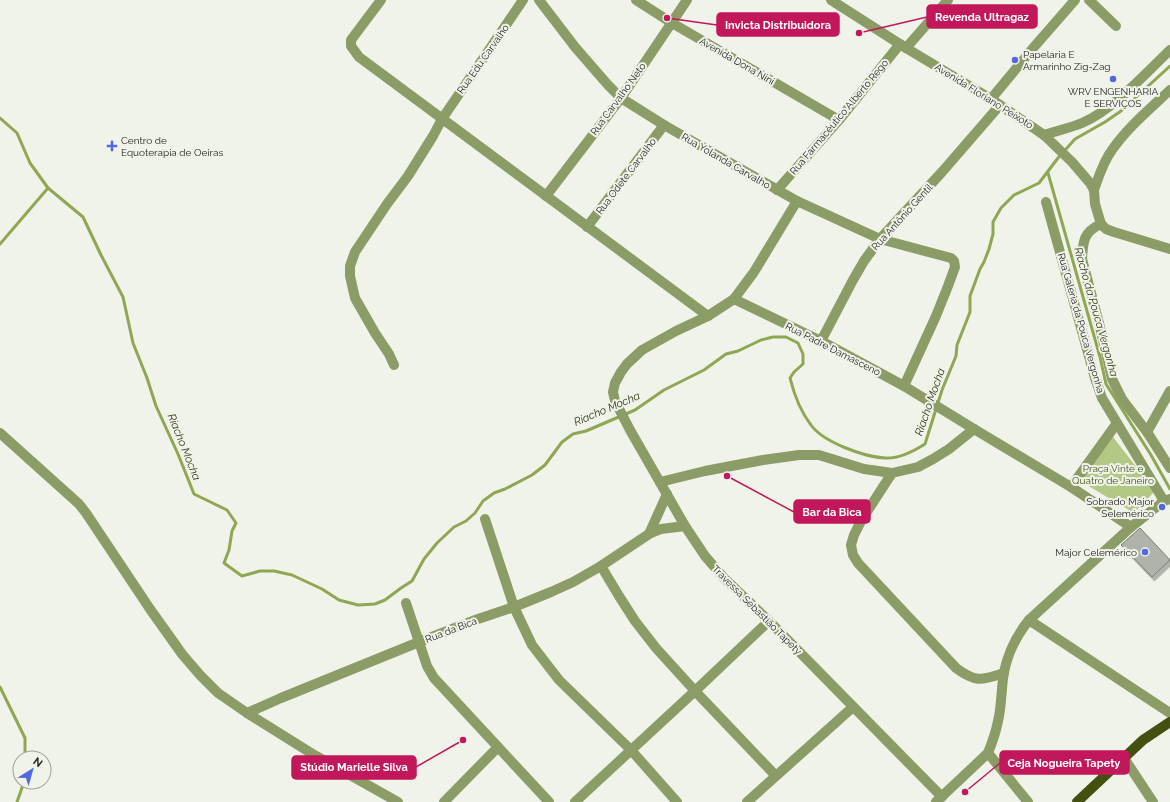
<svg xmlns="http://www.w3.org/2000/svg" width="1170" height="802" font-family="Raleway,sans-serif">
<defs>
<filter id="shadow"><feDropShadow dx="2.5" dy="4" stdDeviation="0" flood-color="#0004"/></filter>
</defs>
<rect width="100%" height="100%" fill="#f0f3ea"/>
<polygon fill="#b4c885" points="1113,437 1155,491 1134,513 1080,481"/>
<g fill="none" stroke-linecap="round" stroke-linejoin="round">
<g stroke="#8fa652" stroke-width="3">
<path d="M 0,118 L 17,133 L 30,163 L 48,188 L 83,217 L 101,255 L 123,297 L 133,343 L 147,378 L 156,406 L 178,454 L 194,494 L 227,510 L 236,523 L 232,531 L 229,550 L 224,563 L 242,576 L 260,571 L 274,571 L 292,575 L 322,589 L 339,600 L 358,605 L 375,604 L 385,600 L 401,588 L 412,581 L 424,559 L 437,543 L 454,527 L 466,521 L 475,513 L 483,501 L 494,493 L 505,489 L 532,475 L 545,465 L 562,442 L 573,434 L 586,431 L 635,410 L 664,390 L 704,370 L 726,354 L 738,351 L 761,340 L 773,337 L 786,337 L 798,343 L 803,354 L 803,364 L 794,372 L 790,378 C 794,394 800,411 811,425 C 823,442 864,457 885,458 C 898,459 914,451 925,444 L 942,390 L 956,356 L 957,345 L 970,312 L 970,296 L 980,269 L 984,262 L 989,249 L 993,234 L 993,222 L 1001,208 L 1014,195 L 1039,183 L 1058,158 L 1075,139 L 1105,122 L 1121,111 L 1170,66"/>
<polyline points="1048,173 1100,357 1106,384 1151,455 1170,489"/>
<polyline points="0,244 48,188"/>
<polyline points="0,687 25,738 25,758"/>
<polyline points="17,802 24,782"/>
</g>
</g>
<polygon fill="#b0b3ab" stroke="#777972" filter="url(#shadow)" points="1140,528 1170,560 1152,577 1121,545"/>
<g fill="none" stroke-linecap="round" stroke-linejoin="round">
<g stroke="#8c9c66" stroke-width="10">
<polyline points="381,0 351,40 351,46 359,57 708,316"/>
<polyline points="539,0 575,47 608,85 621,98 664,125 797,201 880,239 951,258 954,261 955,267 948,286 936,316 904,386"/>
<polyline points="636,0 672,23 839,120"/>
<polyline points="831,0 906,48 991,99 1044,135 1072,162 1090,183 1094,190 1095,204 1101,224"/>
<polyline points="1089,0 1116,26"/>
<polyline points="906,48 948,0"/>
<polyline points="991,99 1034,47 1075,0"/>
<path d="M 1044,135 C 1056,131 1070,128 1082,123 C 1113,110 1146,73 1170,50"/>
<polyline points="777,190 839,120 900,44"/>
<path d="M 1094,190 C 1099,176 1103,162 1112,150 C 1128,127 1150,109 1170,90"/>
<polyline points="546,196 621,98 687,0"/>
<polyline points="797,201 754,272 734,299 708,316 676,331 642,350 627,364 621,372 615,383 613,392 615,401 630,430 685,526 705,556 724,578 769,621 942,797"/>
<polyline points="1046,202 1095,378 1102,398 1164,501"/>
<path d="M 1101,224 C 1083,232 1083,242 1082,259 L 1100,327 L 1112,379 L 1122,399 L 1147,432 L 1170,468"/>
<polyline points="1101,224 1106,229 1114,232 1170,249"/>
<polyline points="587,227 664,125"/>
<polyline points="734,299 821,341 904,386 974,429 1071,487 1131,527"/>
<polyline points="821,341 853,280 864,261 880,239 942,172 1000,105"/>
<polyline points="394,365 389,354 375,333 355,298 350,276 350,266 355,252 387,204 408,176 433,136 442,119 523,0"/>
<polyline points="1147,432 1170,391"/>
<polyline points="0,433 79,504 86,513 150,609 182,654 200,675 218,693 247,713 311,753 398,802"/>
<path d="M 892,473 L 861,521 L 854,535 L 851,545 L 853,555 L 858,563 L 956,668 C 976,683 982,680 1004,673"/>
<polyline points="660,482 705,471 763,460 799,455 819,455 864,469 892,473 918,467 933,459 949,449 974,429"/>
<polyline points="1071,487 1117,423"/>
<polyline points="485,519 514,607 532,645 559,680 631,750 677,802"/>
<polyline points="649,534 667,494"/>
<polyline points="601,566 619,596 635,621 656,648 695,691 775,775"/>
<polyline points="406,603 427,666 434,678 549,802"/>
<polyline points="1029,620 1170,713"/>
<polyline points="247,713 281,698 419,642 478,619 514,607 551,592 573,582 601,566 649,534 661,529 685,526"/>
<polyline points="1124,758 1153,802"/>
<polyline points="444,802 498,747"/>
<polyline points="575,802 695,691 769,621"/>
<polyline points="747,802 853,707"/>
<polyline points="936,802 988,753"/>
<path d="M 1028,802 L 988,753 C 992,743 996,732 998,721 C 1002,705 1001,688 1004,672 C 1008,653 1016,636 1029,620 L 1131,527 L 1164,501 L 1170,499"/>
</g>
<polyline stroke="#425110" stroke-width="10" points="1077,802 1143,740 1170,722"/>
</g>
<g fill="#5368de" stroke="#f0f3ea" stroke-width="1.5">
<circle cx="1015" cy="60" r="4"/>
<circle cx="1113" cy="79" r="4"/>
<path d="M110 140h4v4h4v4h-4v4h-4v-4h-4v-4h4z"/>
<circle cx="1162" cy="507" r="4"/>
<circle cx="1145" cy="552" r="4"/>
</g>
<g text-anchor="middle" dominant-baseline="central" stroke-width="4" stroke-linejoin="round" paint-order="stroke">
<g font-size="10" fill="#262724" stroke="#f0f3ea" text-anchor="start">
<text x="1023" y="54">Papelaria E<tspan x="1023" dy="12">Armarinho Zig-Zag</tspan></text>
<text x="1113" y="91" text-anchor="middle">WRV ENGENHARIA<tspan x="1113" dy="12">E SERVIÇOS</tspan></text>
<text x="121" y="140">Centro de<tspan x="121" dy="12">Equoterapia de Oeiras</tspan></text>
<text x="1154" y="501" text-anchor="end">Sobrado Major<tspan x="1154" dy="12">Selemérico</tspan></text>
<text x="1137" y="552" text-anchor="end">Major Celemérico</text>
</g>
<g font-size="10" fill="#262724" stroke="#f0f3ea">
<text transform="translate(483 59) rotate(-55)">Rua Edu Carvalho</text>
<text transform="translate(737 61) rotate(30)">Avenida Dona Nini</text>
<text transform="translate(984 96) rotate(32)">Avenida Floriano Peixoto</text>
<text transform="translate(618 99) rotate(-54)">Rua Carvalho Neto</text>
<text transform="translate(839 117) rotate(-50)">Rua Farmacêutico Alberto Rego</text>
<text transform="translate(726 161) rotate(30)">Rua Yolanda Carvalho</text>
<text transform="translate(626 176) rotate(-53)">Rua Odete Carvalho</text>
<text transform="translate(902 217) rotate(-48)">Rua Antônio Gentil</text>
<text transform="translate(1081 323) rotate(74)">Rua Galeria da Pouca Vergonha</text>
<text transform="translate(833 349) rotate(27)">Rua Padre Damasceno</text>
<text transform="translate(757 610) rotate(45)">Travessa Sebastião Tapety</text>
<text transform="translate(451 630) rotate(-21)">Rua da Bica</text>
</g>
<g font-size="10" fill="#475619" stroke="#f0f3ea">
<text x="1113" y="468">Praça Vinte e<tspan x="1113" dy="12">Quatro de Janeiro</tspan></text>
</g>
<g font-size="11" font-style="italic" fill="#2e3814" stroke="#f0f3ea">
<text transform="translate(1096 312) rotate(74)">Riacho da Pouca Vergonha</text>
<text transform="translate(930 402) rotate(-71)">Riacho Mocha</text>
<text transform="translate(607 409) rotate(-23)">Riacho Mocha</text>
<text transform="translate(184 447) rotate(68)">Riacho Mocha</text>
</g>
</g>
<path fill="none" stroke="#c2185b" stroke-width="1.5" d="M859 33L927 17M667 18L717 25M727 476L794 512M965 792L1000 763M463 740L416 767"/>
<g fill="#c2185b" stroke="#f0f3ea" stroke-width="1.5">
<circle cx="859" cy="33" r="4"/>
<circle cx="667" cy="18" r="4"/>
<circle cx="727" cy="476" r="4"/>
<circle cx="965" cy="792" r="4"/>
<circle cx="463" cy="740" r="4"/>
</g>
<g fill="#c2185b" stroke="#c2185b" stroke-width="1.5">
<rect x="927" y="5" width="110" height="23" rx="4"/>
<rect x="717" y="13" width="122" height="23" rx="4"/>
<rect x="794" y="500" width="76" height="23" rx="4"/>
<rect x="1000" y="751" width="129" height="23" rx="4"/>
<rect x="292" y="756" width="124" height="23" rx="4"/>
</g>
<g font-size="11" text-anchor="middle" font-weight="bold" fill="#fff">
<text x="982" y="21">Revenda Ultragaz</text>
<text x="778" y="29">Invicta Distribuidora</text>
<text x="832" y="516">Bar da Bica</text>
<text x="1064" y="767">Ceja Nogueira Tapety</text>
<text x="354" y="771">Stúdio Marielle Silva</text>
</g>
<g transform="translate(32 770) rotate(37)"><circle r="19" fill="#f0f3ea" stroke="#9fa19b"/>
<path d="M0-3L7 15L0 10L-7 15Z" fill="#5368de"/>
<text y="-6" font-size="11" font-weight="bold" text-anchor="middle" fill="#262724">N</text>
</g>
</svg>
